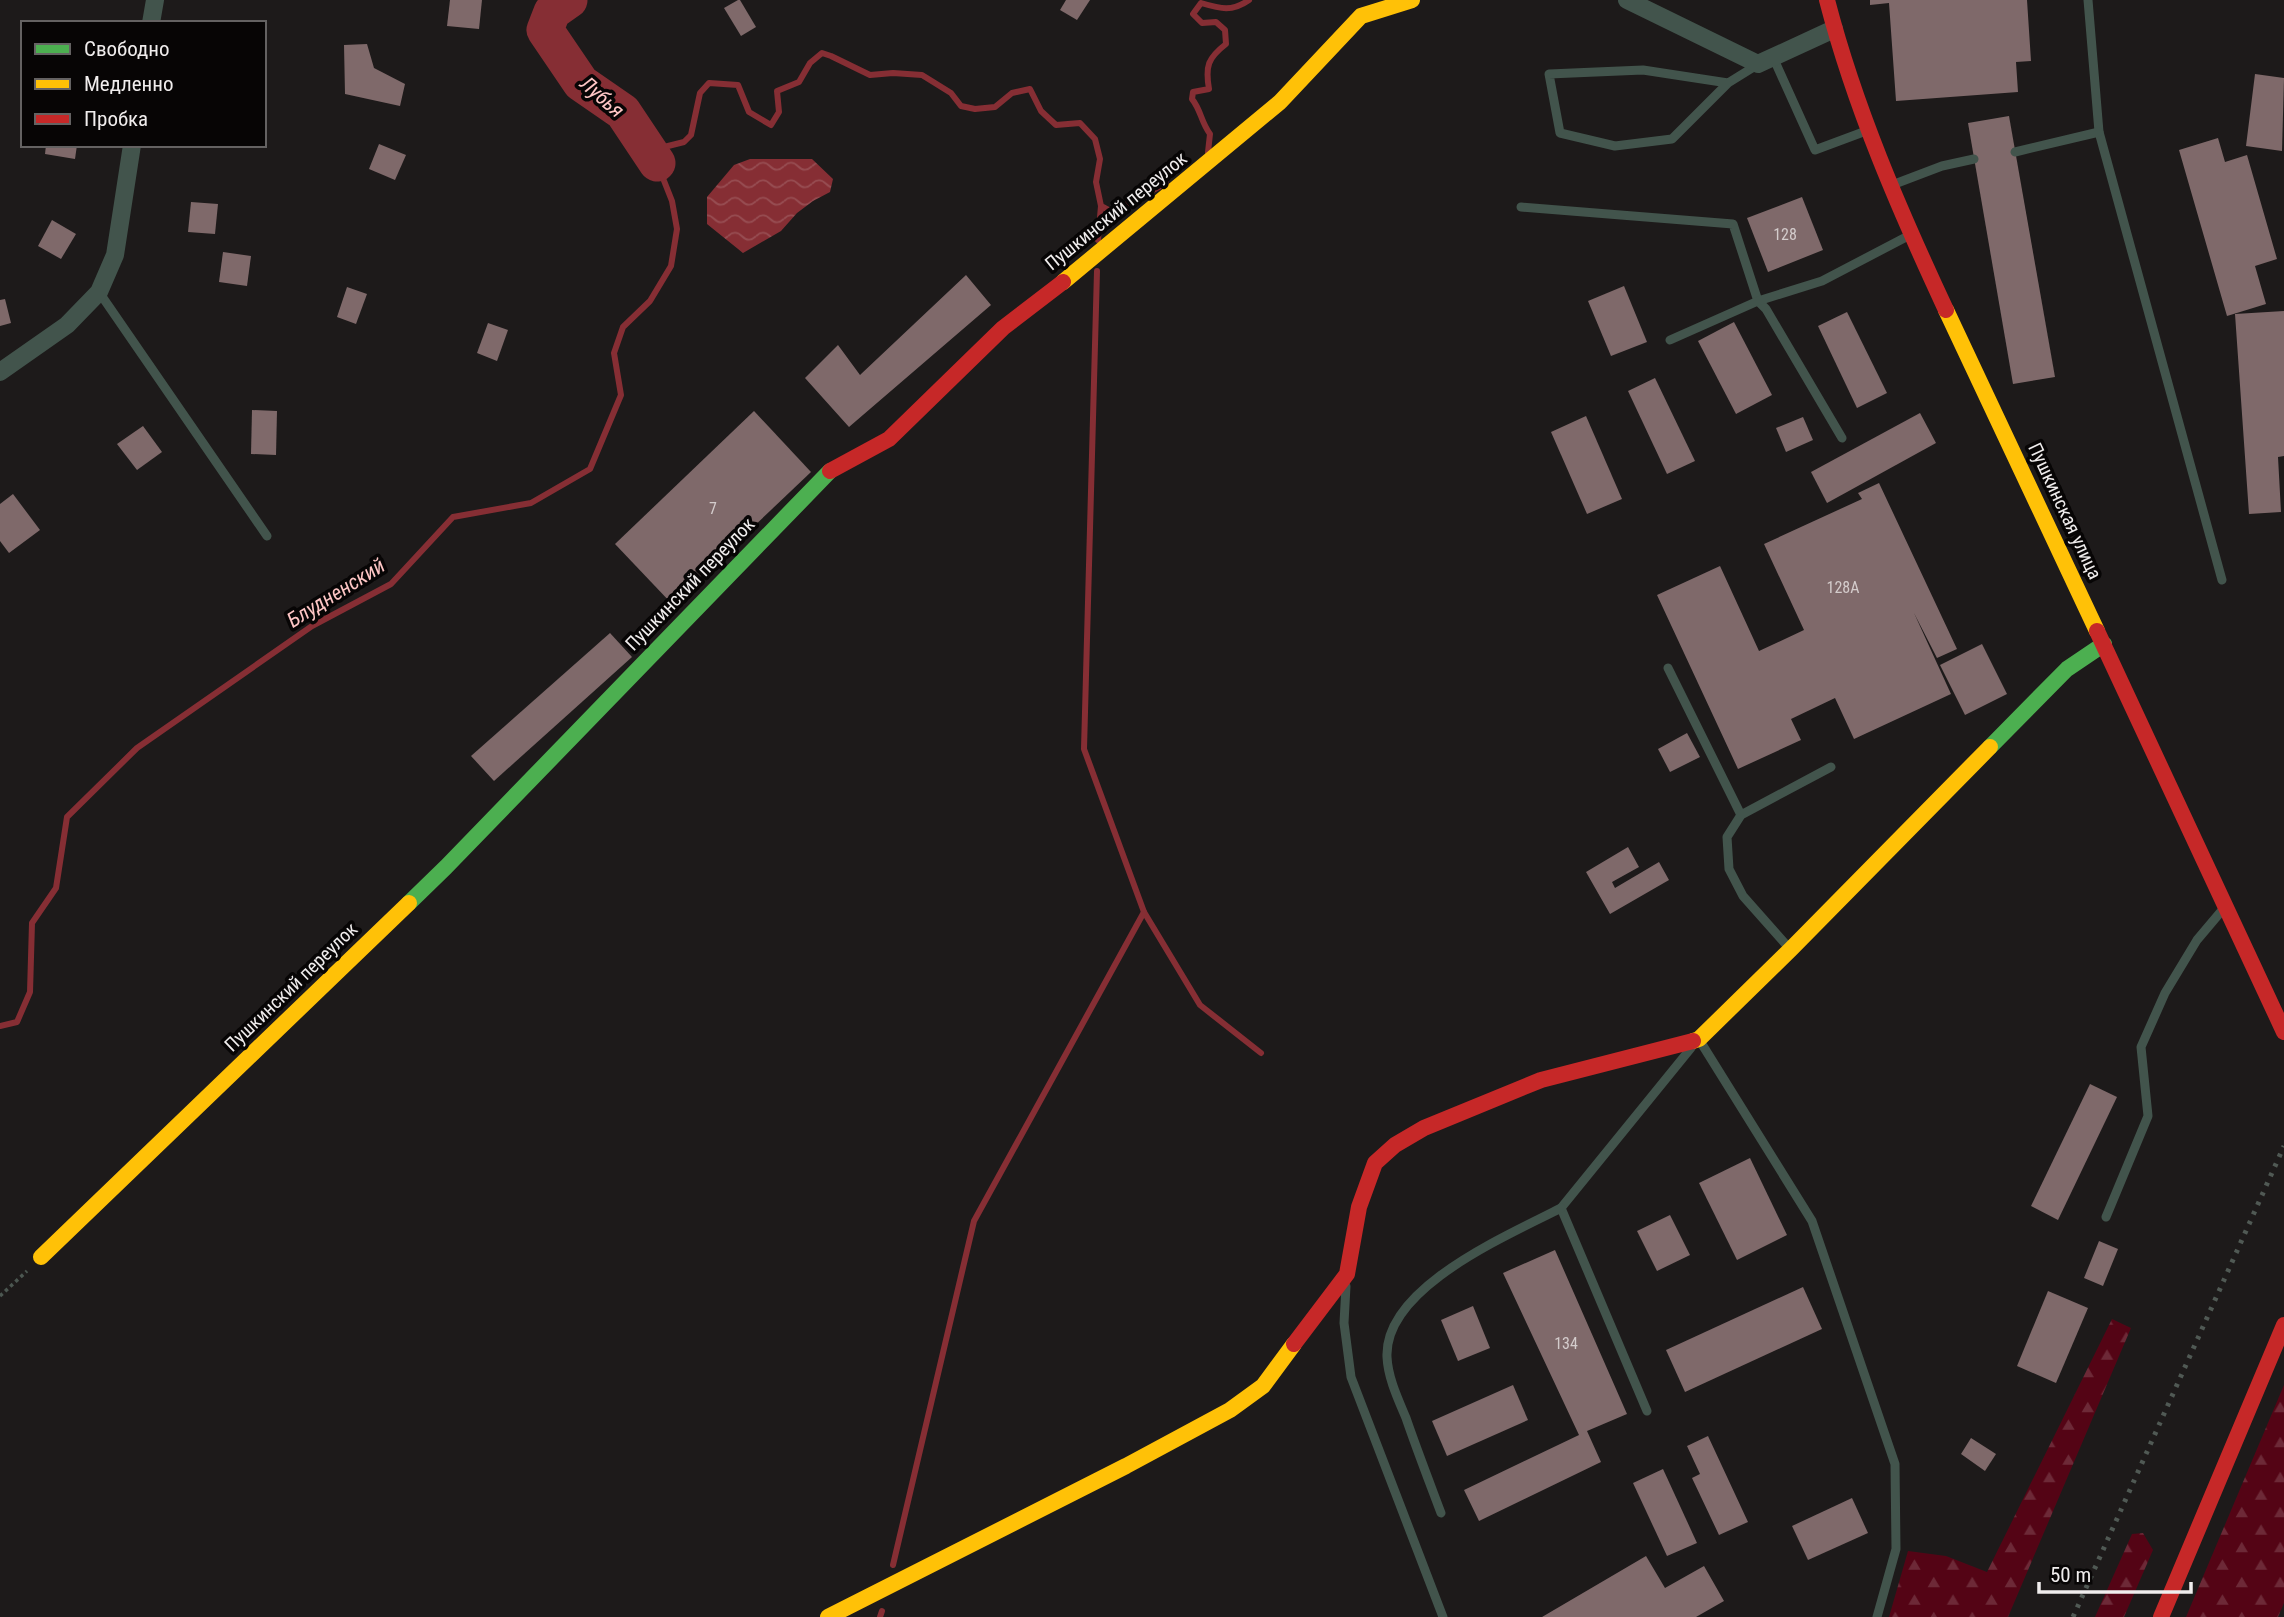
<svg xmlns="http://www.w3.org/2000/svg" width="2284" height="1617" font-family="'Roboto Condensed',sans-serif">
<defs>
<pattern id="forest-firs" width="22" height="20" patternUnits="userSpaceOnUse" patternTransform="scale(1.75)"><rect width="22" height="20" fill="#540415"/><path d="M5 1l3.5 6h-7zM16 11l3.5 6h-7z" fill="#6d2937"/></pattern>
<pattern id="water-waves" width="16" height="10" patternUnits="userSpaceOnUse" patternTransform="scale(1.75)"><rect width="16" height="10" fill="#862e34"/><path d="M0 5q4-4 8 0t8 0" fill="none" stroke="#974d52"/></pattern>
</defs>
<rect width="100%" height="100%" fill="#1d1a1a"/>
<g fill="url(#forest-firs)">
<polygon points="2112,1319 2131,1328 2008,1617 1889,1617 1908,1551 1946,1556 1987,1572"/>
<polygon points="2284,1385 2284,1603 2278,1617 2186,1617"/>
<polygon points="2143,1533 2153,1550 2124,1617 2095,1617 2132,1534"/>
</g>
<polygon fill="url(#water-waves)" points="750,159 812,159 833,179 830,192 813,201 797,213 781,231 743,253 707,224 707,197 734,165"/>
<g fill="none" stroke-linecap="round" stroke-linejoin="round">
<g stroke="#862e34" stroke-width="6">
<path d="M 1208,152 L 1210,134 C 1201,122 1201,110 1192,99 L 1193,92 L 1209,89 C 1205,66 1208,58 1226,44 L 1225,30 L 1216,22 L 1202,23 L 1193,14 L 1201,3 C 1221,9 1232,12 1249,0"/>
<polyline points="1098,240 1101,206"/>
<polyline points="1144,912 1200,1005 1261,1053"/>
<polyline points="0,1026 17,1022 30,992 32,923 56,888 67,817 137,748 312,626 391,584 453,517 531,503 590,469 621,395 614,353 623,327 650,301 671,266 677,229 672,201 657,163 664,147 684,142 691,135 700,93 709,83 738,85 749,112 771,125 779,112 777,91 799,82 810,63 822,53 831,56 870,75 893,73 922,75 951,93 961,106 975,109 995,107 1012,93 1030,89 1041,111 1056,125 1080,123 1095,139 1100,159 1096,182 1101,206 1112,212 1166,183"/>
<polyline points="893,1565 974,1221 1144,912 1084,749 1097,271"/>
<polyline points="880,1617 882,1611"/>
</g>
<polyline stroke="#862e34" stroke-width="37" points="569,0 552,12 545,30 581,83 623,112 657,163"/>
</g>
<g fill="#7f696a">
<polygon points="450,0 482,0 479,29 447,26"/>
<polygon points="738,0 740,0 756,27 741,36 724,8"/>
<polygon points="1066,0 1090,0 1077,20 1060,10"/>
<polygon points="1870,0 2027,0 2031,61 2016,62 2018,92 1896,101 1889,3 1870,5"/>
<polygon points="367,44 374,68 405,84 400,106 345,94 344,45"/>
<polygon points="2255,74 2284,78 2282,151 2246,146"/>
<polygon points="2009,116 2055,377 2013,384 1968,123"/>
<polygon points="2218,138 2225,162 2247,155 2277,259 2255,266 2266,304 2227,316 2179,150"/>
<polygon points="379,144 406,155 395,180 369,169"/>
<polygon points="46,145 77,145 75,159 45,154"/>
<polygon points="1802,197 1823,250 1768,272 1747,218"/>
<polygon points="191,202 218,204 215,234 188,232"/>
<polygon points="52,220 76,234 61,259 38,246"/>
<polygon points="223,252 251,256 247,286 219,282"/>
<polygon points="966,275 991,305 849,427 805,378 838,345 860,375"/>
<polygon points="1624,286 1647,342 1611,356 1588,301"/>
<polygon points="347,287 367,294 356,324 337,317"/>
<polygon points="5,299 11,323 0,326 0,300"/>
<polygon points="2284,311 2284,456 2278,457 2281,512 2249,514 2235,314"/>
<polygon points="1847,312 1887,393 1857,408 1818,326"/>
<polygon points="1734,322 1772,395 1736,414 1698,341"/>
<polygon points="488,323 508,330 497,361 477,353"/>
<polygon points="1655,378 1695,461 1667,474 1628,391"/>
<polygon points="252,410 277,411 276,455 251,454"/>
<polygon points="754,411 811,472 672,604 615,544"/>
<polygon points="1920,413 1936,443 1827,503 1811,472"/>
<polygon points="1586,416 1622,499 1587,514 1551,432"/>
<polygon points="1803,417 1813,440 1786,452 1776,428"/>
<polygon points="143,426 162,452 137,470 117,444"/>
<polygon points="1879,483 1957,649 1937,658 1914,613 1951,694 1854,739 1835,698 1791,719 1801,740 1738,769 1657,595 1720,566 1759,651 1804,630 1764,544 1862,499 1858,493"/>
<polygon points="13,494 40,530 9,553 0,541 0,504"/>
<polygon points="610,633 632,657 494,781 471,756"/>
<polygon points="1982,644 2007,694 1965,715 1940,665"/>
<polygon points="1687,733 1700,757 1670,772 1658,749"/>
<polygon points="1628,847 1639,867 1612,882 1615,888 1659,862 1669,880 1610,914 1586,872"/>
<polygon points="2090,1084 2117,1097 2058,1220 2031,1206"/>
<polygon points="1750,1158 1787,1235 1737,1260 1699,1183"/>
<polygon points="1670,1215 1690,1255 1657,1271 1637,1231"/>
<polygon points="2099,1241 2118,1249 2103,1286 2084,1278"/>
<polygon points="1555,1250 1627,1414 1587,1431 1601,1462 1479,1521 1464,1490 1579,1435 1503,1273"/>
<polygon points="1803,1287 1822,1329 1685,1392 1666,1350"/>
<polygon points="2048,1291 2088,1308 2056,1383 2017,1366"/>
<polygon points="1473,1306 1490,1348 1458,1361 1441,1320"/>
<polygon points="1513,1385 1528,1420 1447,1456 1432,1421"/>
<polygon points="1708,1436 1748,1522 1719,1535 1692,1478 1700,1474 1687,1446"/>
<polygon points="1971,1438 1996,1454 1985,1471 1961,1454"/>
<polygon points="1663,1469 1697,1543 1667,1556 1633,1483"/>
<polygon points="1852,1498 1868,1533 1808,1560 1792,1526"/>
<polygon points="1646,1556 1665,1588 1704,1566 1724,1601 1696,1617 1542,1617"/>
</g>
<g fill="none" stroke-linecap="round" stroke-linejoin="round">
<polyline stroke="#4c5751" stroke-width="3.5" stroke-dasharray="3.5 3.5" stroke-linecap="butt" points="0,1296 27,1271"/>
<g stroke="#42544c" stroke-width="9">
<polyline points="2088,0 2099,132 2222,580"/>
<polyline points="1773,57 1815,150 1866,131"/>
<polyline points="1728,83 1643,70 1549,74 1560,133 1615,146 1672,139 1728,83 1757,65"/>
<polyline points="2015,152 2099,132"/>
<polyline points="1892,185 1942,166 1974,159"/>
<polyline points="1521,207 1733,224 1758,301 1766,309 1842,438"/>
<polyline points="99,292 267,536"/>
<polyline points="1670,340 1758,301 1822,281 1910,235"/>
<polyline points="1668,668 1741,815"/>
<polyline points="1789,948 1743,896 1729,869 1727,837 1741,815 1831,767"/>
<polyline points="1700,1041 1812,1221 1895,1464 1896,1549 1877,1617"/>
<polyline points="2106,1217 2148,1116 2141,1047 2165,993 2197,940 2224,908"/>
<polyline points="1346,1286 1344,1323 1351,1377 1443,1617"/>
<polyline points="1647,1411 1561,1208 1691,1048"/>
<path d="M 1441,1513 C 1429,1481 1417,1450 1406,1418 C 1398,1399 1388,1378 1387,1357 C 1384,1287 1509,1235 1561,1208"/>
</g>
<g stroke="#42544c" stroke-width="18">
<polyline points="1627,0 1758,64 1834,29"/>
<polyline points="151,23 155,0"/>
<polyline points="0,372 67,325 99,292 115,255 132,145"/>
</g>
<g stroke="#4caf50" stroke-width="16">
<polyline points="1990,747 2067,669 2104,644"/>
<polyline points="409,903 446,867 830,471"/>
</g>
<g stroke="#ffc107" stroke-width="16">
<polyline points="1063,282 1280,102 1361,16 1412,0"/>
<polyline points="1946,310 2097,631"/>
<polyline points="1693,1041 1699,1039 1791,949 1990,747"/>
<polyline points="41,1257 409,903"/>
<polyline points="828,1617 1126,1466 1230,1410 1263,1386 1294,1344"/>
</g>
<g stroke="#c62828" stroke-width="16">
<path d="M 1827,0 C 1855,108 1899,209 1946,310"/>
<polyline points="830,471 889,439 1003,328 1063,282"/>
<polyline points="2097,631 2284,1032"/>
<polyline points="1294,1344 1347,1274 1359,1207 1375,1163 1395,1145 1424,1128 1541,1080 1693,1041"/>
<polyline points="2161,1617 2284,1325"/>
</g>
<polyline stroke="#505954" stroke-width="5" stroke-dasharray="3.5 7" stroke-linecap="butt" points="2073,1617 2284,1146"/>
</g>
<g text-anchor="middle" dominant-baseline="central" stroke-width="7" stroke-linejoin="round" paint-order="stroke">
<g font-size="16" fill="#d4cccc">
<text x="1785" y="234">128</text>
<text x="713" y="508">7</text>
<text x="1843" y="587">128А</text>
<text x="1566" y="1343">134</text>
</g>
<g font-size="19" fill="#f0eded" stroke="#070505">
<text transform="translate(1116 211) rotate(-39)">Пушкинский переулок</text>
<text transform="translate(2065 511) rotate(65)">Пушкинская улица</text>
<text transform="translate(690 584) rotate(-46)">Пушкинский переулок</text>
<text transform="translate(291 987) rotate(-44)">Пушкинский переулок</text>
</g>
<g font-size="21" font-style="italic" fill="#fec6c5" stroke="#070505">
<text transform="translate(602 97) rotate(41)">Лубья</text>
<text transform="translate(336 593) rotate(-32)">Блудненский</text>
</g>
</g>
<rect x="21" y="21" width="245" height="126" fill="#070505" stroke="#646262" stroke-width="2"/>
<rect x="35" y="44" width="35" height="10" fill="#4caf50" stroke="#646262" stroke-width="2"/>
<text x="84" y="56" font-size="21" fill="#f0eded">Свободно</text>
<rect x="35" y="79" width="35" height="10" fill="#ffc107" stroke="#646262" stroke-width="2"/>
<text x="84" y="91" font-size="21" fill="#f0eded">Медленно</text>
<rect x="35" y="114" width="35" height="10" fill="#c62828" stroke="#646262" stroke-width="2"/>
<text x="84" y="126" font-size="21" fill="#f0eded">Пробка</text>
<path d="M2039 1582v10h152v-10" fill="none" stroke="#f0eded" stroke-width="3.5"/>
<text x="2050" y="1582" font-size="21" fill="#f0eded" stroke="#070505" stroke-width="5" paint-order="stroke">50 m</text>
</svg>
